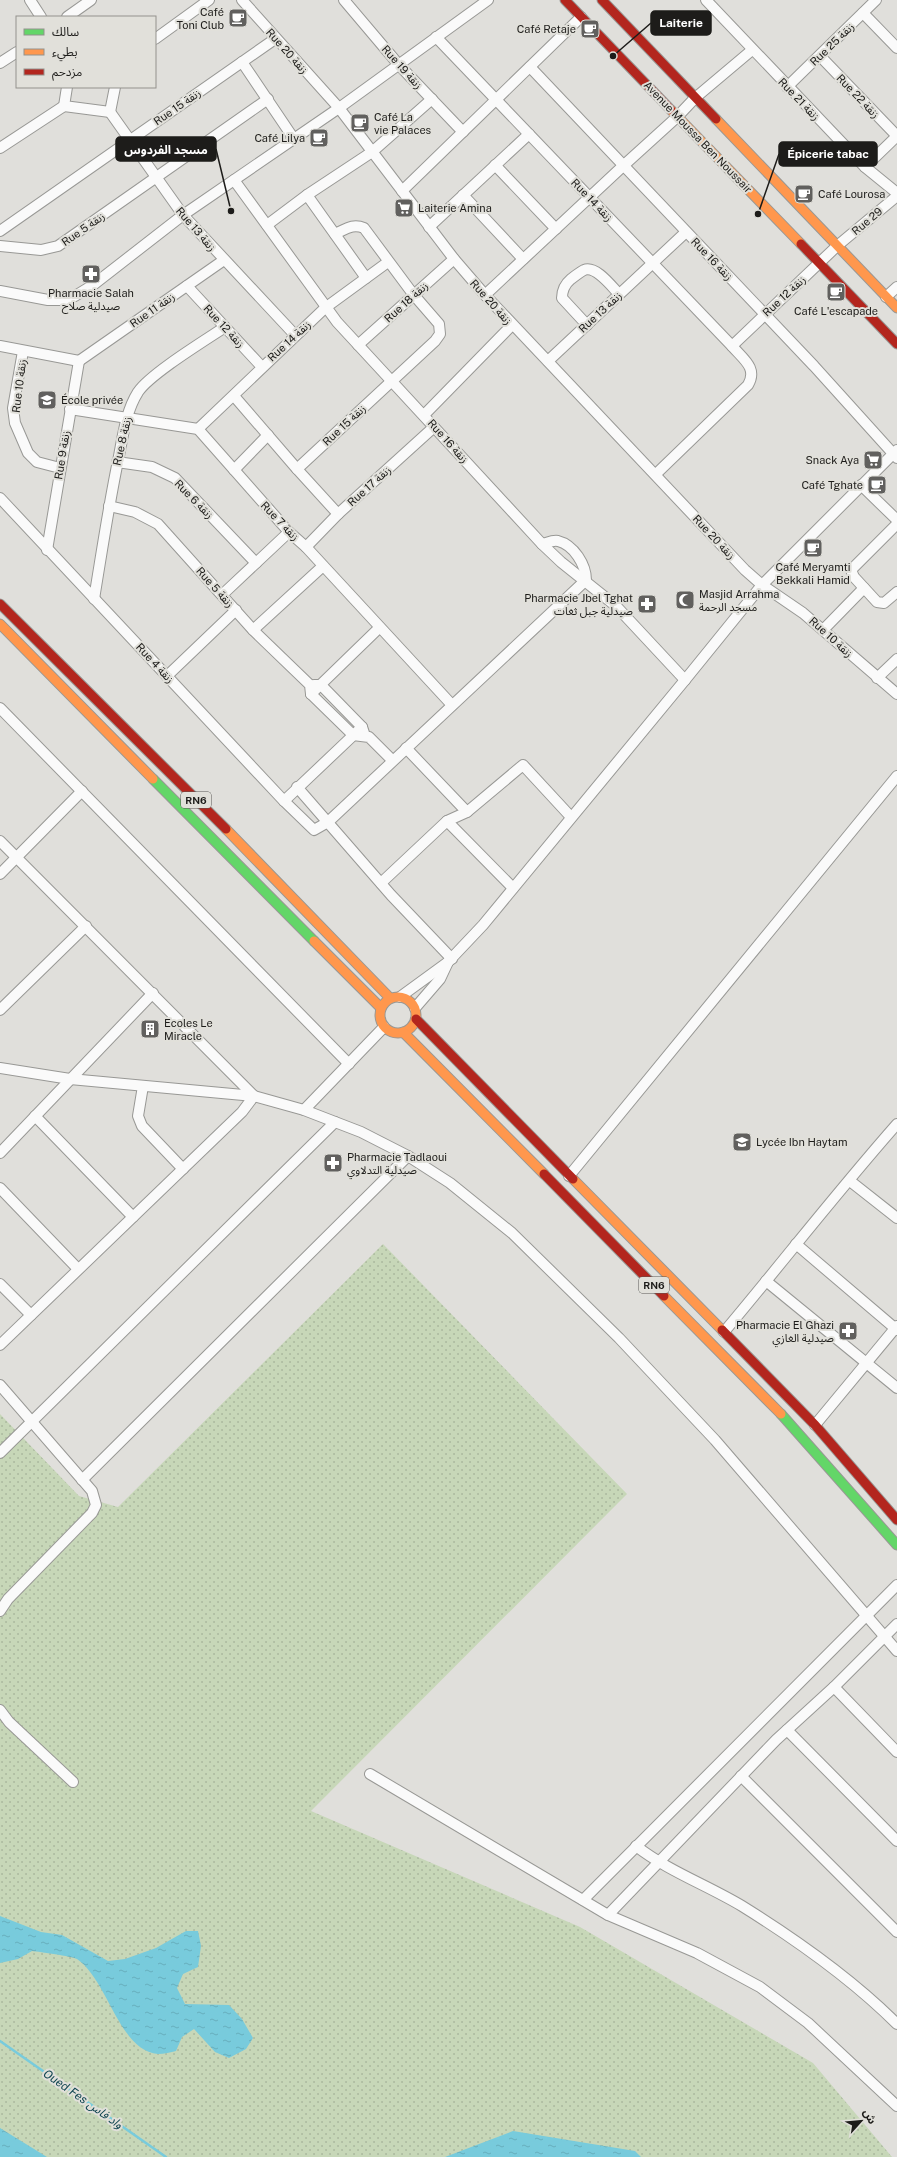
<svg xmlns="http://www.w3.org/2000/svg" width="897" height="2157" font-family="'Public Sans','Noto Sans Arabic',sans-serif">
<defs>
<pattern id="grass-dots" width="8" height="8" patternUnits="userSpaceOnUse"><rect width="8" height="8" fill="#c7d7b8"/><path d="M2 2h.1M6 6h.1" fill="none" stroke="#aab89e" stroke-width="1.8" stroke-linecap="round"/></pattern>
<pattern id="water-ripples" width="26" height="14" patternUnits="userSpaceOnUse"><rect width="26" height="14" fill="#78cbdc"/><path d="M2 4q2-2 4 0t4 0M15 11q2-2 4 0t4 0" fill="none" stroke="#67aebc"/></pattern>
</defs>
<rect width="100%" height="100%" fill="#e0dfdb"/>
<polygon fill="url(#grass-dots)" points="383,1244 627,1494 311,1811 580,1927 813,2063 892,2157 0,2157 0,1414 79,1496 118,1507"/>
<g fill="url(#water-ripples)">
<path d="M 0,1916 L 41,1932 L 62,1935 L 108,1961 L 125,1959 L 156,1948 L 186,1931 L 198,1931 L 201,1946 L 198,1967 L 183,1974 L 177,1988 L 185,2004 L 229,2005 L 242,2019 L 253,2038 L 246,2049 L 229,2058 L 215,2052 L 194,2029 L 182,2037 L 176,2051 C 171,2052 164,2054 158,2054 C 119,2051 108,1980 77,1959 C 71,1956 40,1952 32,1951 L 18,1959 L 0,1963 Z"/>
<polygon points="0,2128 47,2157 0,2157"/>
<polygon points="513,2131 635,2151 641,2157 425,2157 445,2157"/>
</g>
<g fill="none" stroke-linecap="round" stroke-linejoin="round">
<polyline stroke="#78cbdc" stroke-width="2.5" points="0,2041 166,2157"/>
<defs>
<g id="street">
<polyline points="30,0 41,17"/>
<polyline points="242,0 339,108 454,259 485,295 745,570 762,585 803,613 897,694"/>
<polyline points="344,0 399,65 463,132"/>
<polyline points="706,0 865,167 897,193"/>
<polyline points="863,13 897,48"/>
<polyline points="67,17 91,0"/>
<path d="M 436,37 L 732,346 C 743,359 758,368 748,385 L 656,474"/>
<polyline points="155,39 209,0"/>
<polyline points="820,56 897,136 865,167"/>
<polyline points="242,62 294,139"/>
<polyline points="0,63 17,52"/>
<polyline points="530,67 814,366 897,458"/>
<polyline points="787,87 876,0"/>
<polyline points="64,106 110,112 115,87"/>
<polyline points="64,106 67,87"/>
<polyline points="110,112 183,215 295,335"/>
<polyline points="0,148 64,106"/>
<polyline points="495,165 556,229"/>
<polyline points="234,180 337,322 542,544 561,562 616,606 685,680"/>
<polyline points="402,191 581,17"/>
<polyline points="307,195 366,278"/>
<polyline points="463,195 523,259"/>
<polyline points="267,225 307,195 372,152 432,99"/>
<polyline points="429,227 529,134"/>
<polyline points="0,231 275,39"/>
<polyline points="0,246 41,250 58,246 268,99"/>
<polyline points="187,286 262,367"/>
<polyline points="0,291 48,300 63,300 75,296 93,285 183,215 339,108 488,0"/>
<polyline points="485,295 623,166 677,117 695,98 752,50"/>
<polyline points="886,297 897,287"/>
<path d="M 587,325 L 562,298 C 562,290 565,284 571,279 C 575,276 580,272 584,270 C 596,265 612,287 619,294"/>
<polyline points="358,345 454,259"/>
<polyline points="0,346 79,361"/>
<polyline points="732,346 837,246 897,196"/>
<polyline points="23,351 13,408 15,423 28,453 37,462 60,468"/>
<polyline points="79,361 224,260"/>
<polyline points="548,361 686,232"/>
<polyline points="234,396 297,469 338,514"/>
<polyline points="70,409 198,429 289,532 306,547 452,705"/>
<polyline points="424,415 512,325"/>
<polyline points="198,429 325,308 388,262"/>
<polyline points="117,462 152,467 175,478 256,563"/>
<path d="M 297,469 L 435,341 L 440,334 L 439,324 L 413,294 L 364,228 C 353,223 346,229 335,234"/>
<polyline points="234,470 268,435"/>
<polyline points="861,485 897,520"/>
<path d="M 0,498 L 284,801 L 314,830 L 328,822 L 586,580 C 586,565 574,545 558,541 C 552,540 547,543 542,544"/>
<polyline points="109,506 135,512 158,524 253,630 310,685 311,694"/>
<polyline points="897,524 851,570 854,577 877,602 884,603 897,592"/>
<polyline points="306,547 338,514 434,427"/>
<polyline points="47,550 79,361"/>
<polyline points="223,594 289,532"/>
<path d="M 94,599 C 102,551 109,503 119,456 C 123,435 126,411 138,392 C 150,374 204,341 225,327"/>
<polyline points="253,630 323,566"/>
<polyline points="823,630 864,588"/>
<polyline points="167,676 236,610"/>
<polyline points="877,678 897,659"/>
<polyline points="314,685 321,685 362,727 364,733"/>
<polyline points="311,694 353,735 369,737 392,760"/>
<polyline points="311,694 379,628"/>
<polyline points="0,708 349,1064"/>
<polyline points="406,748 467,812"/>
<polyline points="297,787 391,895 452,959"/>
<polyline points="284,801 362,727"/>
<polyline points="447,821 513,888"/>
<polyline points="0,841 254,1096 242,1112 0,1345"/>
<polyline points="0,874 82,791"/>
<polyline points="381,883 447,821 467,812 523,765 571,817"/>
<polyline points="400,997 448,962 483,925 685,680 762,585 897,450"/>
<polyline points="415,1008 440,979 448,962"/>
<polyline points="0,1010 86,926"/>
<polyline points="0,1068 70,1079 254,1096 304,1110 361,1132 408,1156 450,1183 512,1233 619,1338 715,1440 897,1651"/>
<polyline points="143,1086 138,1116 142,1126 183,1169"/>
<polyline points="304,1110 384,1027"/>
<polyline points="35,1116 133,1217"/>
<polyline points="0,1153 153,993"/>
<polyline points="569,1176 897,776"/>
<polyline points="850,1181 897,1218"/>
<polyline points="0,1188 78,1269"/>
<polyline points="796,1244 897,1330"/>
<polyline points="766,1281 897,1388"/>
<polyline points="0,1284 31,1315"/>
<path d="M 724,1332 C 782,1263 837,1192 897,1124"/>
<polyline points="0,1385 92,1491 96,1505 92,1513 8,1599 0,1611"/>
<polyline points="815,1425 897,1326"/>
<polyline points="0,1453 335,1122"/>
<polyline points="82,1480 408,1156"/>
<polyline points="834,1687 897,1752"/>
<polyline points="0,1710 9,1722 73,1782"/>
<polyline points="787,1730 897,1841"/>
<polyline points="370,1774 608,1915 697,1953 760,1987 808,2023 897,2106"/>
<polyline points="741,1776 897,1932"/>
<path d="M 636,1846 C 668,1871 707,1885 742,1906 C 795,1939 853,1980 897,2024"/>
<polyline points="583,1900 897,1585"/>
<polyline points="608,1915 776,1740 834,1687 897,1624"/>
</g>
<g id="fast">
<polyline points="153,779 314,941"/>
<polyline points="781,1414 897,1545"/>
</g>
<g id="slow">
<polyline points="671,110 801,244"/>
<polyline points="716,119 897,308"/>
<polyline points="0,624 153,779"/>
<polyline points="226,829 390,998"/>
<polyline points="314,941 381,1008"/>
<circle cx="398" cy="1015" r="18"/>
<polyline points="403,1032 544,1174"/>
<polyline points="573,1179 722,1330"/>
<polyline points="664,1296 781,1414"/>
</g>
<g id="jam">
<polyline points="565,0 671,110"/>
<polyline points="602,0 716,119"/>
<polyline points="801,244 897,344"/>
<polyline points="0,604 226,829"/>
<polyline points="416,1019 573,1179"/>
<polyline points="544,1174 664,1296"/>
<polyline points="722,1330 815,1425 897,1520"/>
</g>
</defs>
<use href="#street" stroke="#989895" stroke-width="12"/>
<use href="#fast" stroke="#989895" stroke-width="11"/>
<use href="#slow" stroke="#989895" stroke-width="11"/>
<use href="#jam" stroke="#989895" stroke-width="11"/>
<use href="#street" stroke="#fafafa" stroke-width="10"/>
<use href="#fast" stroke="#63d668" stroke-width="9"/>
<use href="#slow" stroke="#ff974d" stroke-width="9"/>
<use href="#jam" stroke="#b3261e" stroke-width="9"/>
</g>
<defs>
<symbol id="cafe-square" viewBox="-11 -11 22 22"><rect x="-9" y="-9" width="18" height="18" rx="4" fill="#61605e" stroke="#e1e0da"/><path d="M-5.5-4.5H6V0H3Q3 3.5 0 3.5H-2.5Q-5.5 3.5-5.5 0ZM3-3.2v2h1.7v-2ZM-6 4.5H4V6H-6Z" fill="#fff"/></symbol>
<symbol id="supermarket-square" viewBox="-11 -11 22 22"><rect x="-9" y="-9" width="18" height="18" rx="4" fill="#61605e" stroke="#e1e0da"/><path d="M-6-5.5h2.5l.6 2H6L4.5 2H-2.5L-4.4-4H-6ZM-1.5 3.2a1.3 1.3 0 1 0 .1 0ZM3 3.2a1.3 1.3 0 1 0 .1 0Z" fill="#fff"/></symbol>
<symbol id="pharmacy-square" viewBox="-11 -11 22 22"><rect x="-9" y="-9" width="18" height="18" rx="4" fill="#61605e" stroke="#e1e0da"/><path d="M-2-6h4v4h4v4h-4v4h-4v-4h-4v-4h4Z" fill="#fff"/></symbol>
<symbol id="school-square" viewBox="-11 -11 22 22"><rect x="-9" y="-9" width="18" height="18" rx="4" fill="#61605e" stroke="#e1e0da"/><path d="M0-5L7-2L0 1L-7-2ZM-4 1L0 2.5L4 1V4Q0 6-4 4Z" fill="#fff"/></symbol>
<symbol id="mosque-square" viewBox="-11 -11 22 22"><rect x="-9" y="-9" width="18" height="18" rx="4" fill="#61605e" stroke="#e1e0da"/><path d="M3.5-4.9A6 6 0 1 0 3.5 4.9A5 5 0 1 1 3.5-4.9Z" fill="#fff"/></symbol>
<symbol id="building-square" viewBox="-11 -11 22 22"><rect x="-9" y="-9" width="18" height="18" rx="4" fill="#61605e" stroke="#e1e0da"/><path d="M-4-6H4V6H1V3H-1V6H-4ZM-2.5-4.3h1.7v1.8h-1.7ZM.8-4.3h1.7v1.8H.8ZM-2.5-1h1.7V.8h-1.7ZM.8-1h1.7V.8H.8Z" fill="#fff"/></symbol>
</defs>
<g fill-rule="evenodd">
<use href="#cafe-square" x="227" y="7" width="22" height="22"/>
<use href="#cafe-square" x="579" y="18" width="22" height="22"/>
<use href="#cafe-square" x="349" y="112" width="22" height="22"/>
<use href="#cafe-square" x="308" y="127" width="22" height="22"/>
<use href="#cafe-square" x="793" y="183" width="22" height="22"/>
<use href="#supermarket-square" x="393" y="197" width="22" height="22"/>
<use href="#pharmacy-square" x="80" y="263" width="22" height="22"/>
<use href="#cafe-square" x="825" y="281" width="22" height="22"/>
<use href="#school-square" x="36" y="389" width="22" height="22"/>
<use href="#supermarket-square" x="862" y="449" width="22" height="22"/>
<use href="#cafe-square" x="866" y="474" width="22" height="22"/>
<use href="#cafe-square" x="802" y="537" width="22" height="22"/>
<use href="#mosque-square" x="674" y="589" width="22" height="22"/>
<use href="#pharmacy-square" x="636" y="593" width="22" height="22"/>
<use href="#building-square" x="139" y="1018" width="22" height="22"/>
<use href="#school-square" x="731" y="1131" width="22" height="22"/>
<use href="#pharmacy-square" x="322" y="1152" width="22" height="22"/>
<use href="#pharmacy-square" x="837" y="1320" width="22" height="22"/>
</g>
<g text-anchor="middle" dominant-baseline="central" stroke-width="4" stroke-linejoin="round" paint-order="stroke">
<g fill="#e1e0da" stroke="#585754" stroke-width="1">
<rect x="181" y="792" width="30" height="16" rx="3"/>
<rect x="639" y="1277" width="30" height="16" rx="3"/>
</g>
<g font-size="10" font-weight="bold" fill="#1d1c1a">
<text x="196" y="800">RN6</text>
<text x="654" y="1285">RN6</text>
</g>
<g font-size="11" fill="#1d1c1a" stroke="#e1e0da" text-anchor="start">
<text x="224" y="12" text-anchor="end">Café<tspan x="224" dy="13">Toni Club</tspan></text>
<text x="576" y="29" text-anchor="end">Café Retaje</text>
<text x="374" y="117">Café La<tspan x="374" dy="13">vie Palaces</tspan></text>
<text x="305" y="138" text-anchor="end">Café Lilya</text>
<text x="818" y="194">Café Lourosa</text>
<text x="418" y="208">Laiterie Amina</text>
<text x="91" y="293" text-anchor="middle">Pharmacie Salah<tspan x="91" dy="13">صيدلية صلاح</tspan></text>
<text x="836" y="311" text-anchor="middle">Café L'escapade</text>
<text x="61" y="400">École privée</text>
<text x="859" y="460" text-anchor="end">Snack Aya</text>
<text x="863" y="485" text-anchor="end">Café Tghate</text>
<text x="813" y="567" text-anchor="middle">Café Meryamti<tspan x="813" dy="13">Bekkali Hamid</tspan></text>
<text x="699" y="594">Masjid Arrahma<tspan x="699" dy="13">مسجد الرحمة</tspan></text>
<text x="633" y="598" text-anchor="end">Pharmacie Jbel Tghat<tspan x="633" dy="13">صيدلية جبل ثغات</tspan></text>
<text x="164" y="1023">Ecoles Le<tspan x="164" dy="13">Miracle</tspan></text>
<text x="756" y="1142">Lycée Ibn Haytam</text>
<text x="347" y="1157">Pharmacie Tadlaoui<tspan x="347" dy="13">صيدلية التدلاوي</tspan></text>
<text x="834" y="1325" text-anchor="end">Pharmacie El Ghazi<tspan x="834" dy="13">صيدلية الغازي</tspan></text>
</g>
<g font-size="11" fill="#1d1c1a" stroke="#e1e0da">
<text transform="translate(832 44) rotate(-44)">Rue 25 زنقة</text>
<text transform="translate(287 51) rotate(48)">Rue 20 زنقة</text>
<text transform="translate(402 67) rotate(48)">Rue 19 زنقة</text>
<text transform="translate(858 96) rotate(46)">Rue 22 زنقة</text>
<text transform="translate(799 99) rotate(46)">Rue 21 زنقة</text>
<text transform="translate(177 107) rotate(-35)">Rue 15 زنقة</text>
<text transform="translate(698 137) rotate(46)">Avenue Moussa Ben Noussair</text>
<text transform="translate(592 200) rotate(46)">Rue 14 زنقة</text>
<text transform="translate(867 221) rotate(-40)">Rue 29</text>
<text transform="translate(83 229) rotate(-35)">Rue 5 زنقة</text>
<text transform="translate(196 229) rotate(49)">Rue 13 زنقة</text>
<text transform="translate(712 259) rotate(46)">Rue 16 زنقة</text>
<text transform="translate(784 296) rotate(-43)">Rue 12 زنقة</text>
<text transform="translate(406 302) rotate(-42)">Rue 18 زنقة</text>
<text transform="translate(491 302) rotate(48)">Rue 20 زنقة</text>
<text transform="translate(152 310) rotate(-35)">Rue 11 زنقة</text>
<text transform="translate(600 312) rotate(-43)">Rue 13 زنقة</text>
<text transform="translate(224 326) rotate(47)">Rue 12 زنقة</text>
<text transform="translate(289 341) rotate(-43)">Rue 14 زنقة</text>
<text transform="translate(19 386) rotate(-83)">Rue 10 زنقة</text>
<text transform="translate(344 425) rotate(-43)">Rue 15 زنقة</text>
<text transform="translate(122 441) rotate(-77)">Rue 8 زنقة</text>
<text transform="translate(448 441) rotate(48)">Rue 16 زنقة</text>
<text transform="translate(62 455) rotate(-81)">Rue 9 زنقة</text>
<text transform="translate(369 486) rotate(-42)">Rue 17 زنقة</text>
<text transform="translate(194 499) rotate(45)">Rue 6 زنقة</text>
<text transform="translate(280 521) rotate(46)">Rue 7 زنقة</text>
<text transform="translate(714 537) rotate(47)">Rue 20 زنقة</text>
<text transform="translate(215 587) rotate(48)">Rue 5 زنقة</text>
<text transform="translate(831 637) rotate(42)">Rue 10 زنقة</text>
<text transform="translate(155 663) rotate(47)">Rue 4 زنقة</text>
</g>
<g font-size="12" font-style="italic" fill="#114651" stroke="#e1e0da">
<text transform="translate(83 2099) rotate(35)">Oued Fes واد فاس</text>
</g>
</g>
<path fill="none" stroke="#1d1c1a" stroke-width="1.5" d="M613 56L651 23M231 211L216 149M758 214L779 154"/>
<g fill="#1d1c1a" stroke="#e1e0da" stroke-width="1.5">
<circle cx="613" cy="56" r="4"/>
<circle cx="231" cy="211" r="4"/>
<circle cx="758" cy="214" r="4"/>
</g>
<g fill="#1d1c1a" stroke="#1d1c1a" stroke-width="1.5">
<rect x="651" y="11" width="60" height="24" rx="4"/>
<rect x="116" y="137" width="100" height="24" rx="4"/>
<rect x="779" y="142" width="98" height="24" rx="4"/>
</g>
<g font-size="12" text-anchor="middle" font-weight="bold" fill="#fff">
<text x="681" y="27">Laiterie</text>
<text x="166" y="154">مسجد الفردوس</text>
<text x="828" y="158">Épicerie tabac</text>
</g>
<rect x="16" y="16" width="140" height="72" fill="#e1e0da" stroke="#93928d"/>
<rect x="24" y="29" width="20" height="6" fill="#63d668" stroke="#93928d"/>
<text x="52" y="36" font-size="12" fill="#1d1c1a">سالك</text>
<rect x="24" y="49" width="20" height="6" fill="#ff974d" stroke="#93928d"/>
<text x="52" y="56" font-size="12" fill="#1d1c1a">بطيء</text>
<rect x="24" y="69" width="20" height="6" fill="#b3261e" stroke="#93928d"/>
<text x="52" y="76" font-size="12" fill="#1d1c1a">مزدحم</text>
<g transform="translate(861 2121) rotate(63)" stroke="#e1e0da" stroke-width="3" paint-order="stroke">
<path d="M0-3L7 15L0 10L-7 15Z" fill="#1d1c1a"/>
<text y="-6" font-size="11" font-weight="bold" text-anchor="middle" fill="#1d1c1a">ش</text>
</g>
</svg>
